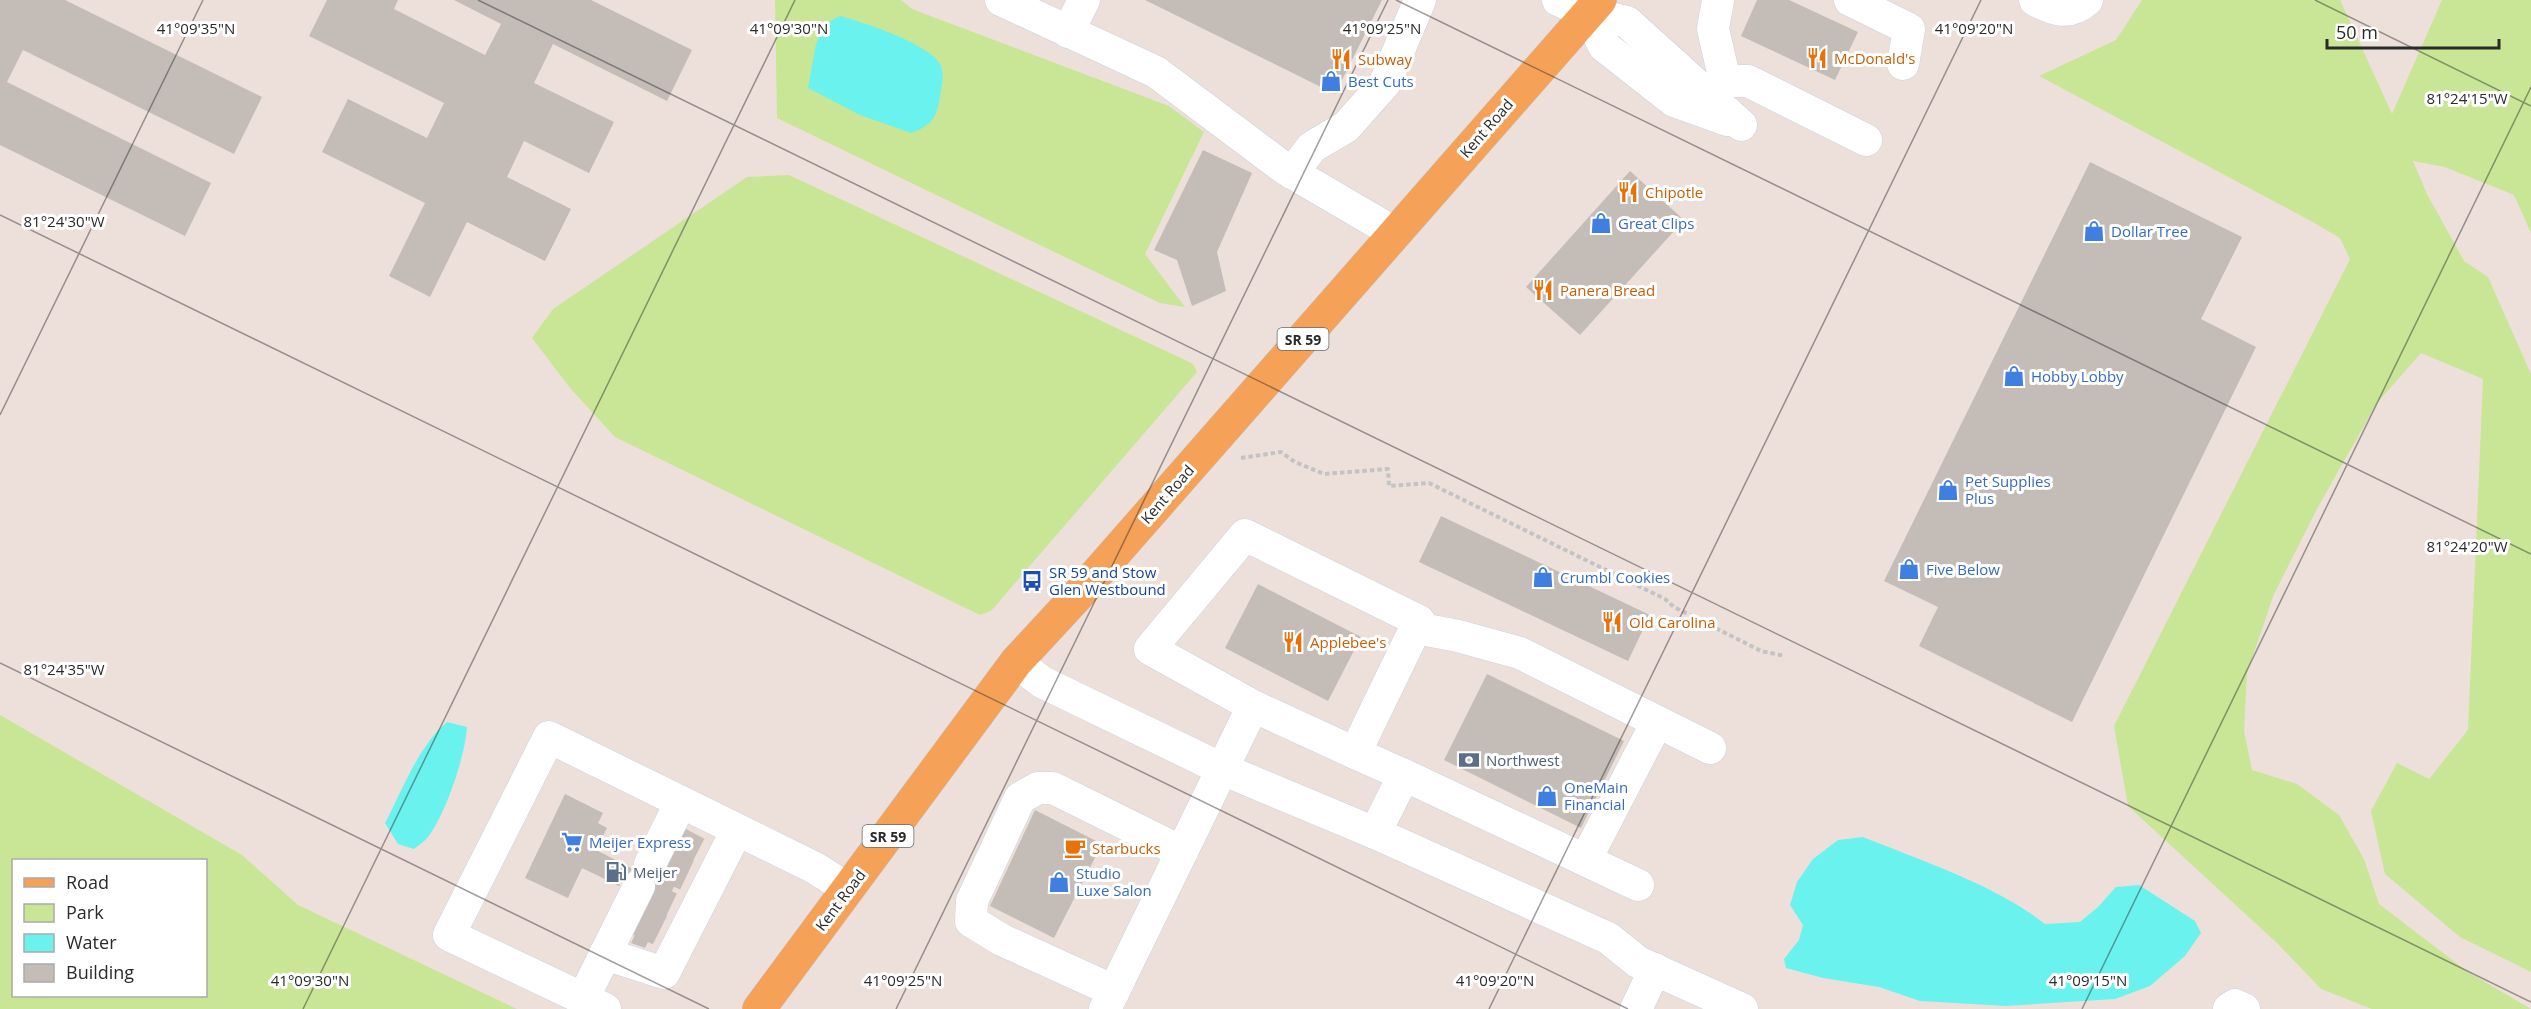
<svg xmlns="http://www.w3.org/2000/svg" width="2531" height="1009" font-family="'Open Sans',sans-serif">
<rect width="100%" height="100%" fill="#ede0db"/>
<g fill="#c9e596" fill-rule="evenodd">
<polygon points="775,0 901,0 912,9 1169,106 1204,132 1145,254 1185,307 1160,303 777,118"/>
<polygon points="2142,0 2340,0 2392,114 2442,0 2531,0 2531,233 2514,195 2445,167 2413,161 2427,194 2464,261 2488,277 2531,374 2531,972 2460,937 2385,874 2371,811 2397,763 2429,779 2468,730 2483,379 2421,353 2377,403 2318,507 2274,594 2247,673 2244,731 2252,770 2297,784 2339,815 2364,859 2379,904 2468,972 2531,1009 2372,1009 2321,989 2278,944 2128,806 2114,726 2350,259 2340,238 2311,221 2039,76 2116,40"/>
<polygon points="789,175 1183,359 1193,364 1197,372 991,611 980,615 615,437 570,388 532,338 553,309 747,177"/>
<path d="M 0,715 L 242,855 L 298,905 L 517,1009 L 0,1009 ZM 14,860 L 206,860 L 206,996 L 14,996 Z"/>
</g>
<g fill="#6af2ee">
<path d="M 840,16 C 863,22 922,42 937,60 C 946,70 942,85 940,96 C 937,118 931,126 911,133 L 860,115 L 808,88 L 816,44 L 825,24 Z"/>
<path d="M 447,722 L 467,727 C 465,757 446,813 428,837 C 425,841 419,845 414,849 L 398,844 L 385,823 C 403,789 418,747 447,722 Z"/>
<path d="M 1863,837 C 1922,861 1996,885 2045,924 L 2080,922 L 2098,907 L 2116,887 L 2139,885 L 2195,921 L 2201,933 L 2185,956 L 2150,986 L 2115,999 L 2006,1006 L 1920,1001 L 1879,987 L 1823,978 L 1786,968 L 1784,959 L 1799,940 L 1803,925 L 1790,905 L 1797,882 L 1813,859 L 1838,840 Z"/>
</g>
<g fill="#c4bcb7">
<polygon points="0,0 65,0 262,97 234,154 23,50 7,82 211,183 185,236 0,145"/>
<polygon points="327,0 398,0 394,9 485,55 501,24 454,0 591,0 692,50 667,101 553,44 534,83 614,122 589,173 524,141 507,177 571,209 545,261 467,222 430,297 389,276 425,203 322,152 348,99 427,138 444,103 309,36"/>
<polygon points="1145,0 1382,0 1335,94"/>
<polygon points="1757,0 1789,0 1858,32 1835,80 1741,36"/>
<polygon points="1203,150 1252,173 1217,252 1226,291 1192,306 1177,260 1154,250"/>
<polygon points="2090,162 2242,237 2201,319 2256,347 2072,722 1919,646 1938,607 1884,581"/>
<polygon points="1630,171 1684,220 1580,335 1526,287"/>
<polygon points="1441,516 1650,615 1628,661 1419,562"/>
<polygon points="1258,584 1361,637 1328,701 1225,648"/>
<polygon points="1487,674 1624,741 1581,828 1444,760"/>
<polygon points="565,794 603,813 598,823 607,828 596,850 633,869 623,878 619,886 582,868 568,898 525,878"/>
<polygon points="1035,810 1102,844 1054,938 990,906"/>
<polygon points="685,835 696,840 645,948 631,943 655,894 656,881 666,872"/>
</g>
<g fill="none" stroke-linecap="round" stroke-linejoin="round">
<g stroke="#c6bcb8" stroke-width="32" stroke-dasharray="32 16" stroke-linecap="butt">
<polyline points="676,842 697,853"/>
<polyline points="666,865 687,875"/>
<polyline points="649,898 670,908"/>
<polyline points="638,919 660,930"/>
</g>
<defs>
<g id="minor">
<polyline points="1001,0 1156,72 1284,168 1395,233"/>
<polyline points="1558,0 1587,13 1627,22 1741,125"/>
<polyline points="1850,0 1909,29 1903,64"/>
<path d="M 2035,0 C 2054,10 2069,16 2087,0"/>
<polyline points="1587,13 1604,46 1674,101 1727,120"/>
<polyline points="1068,32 1084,0"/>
<polyline points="1725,81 1748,81 1866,140"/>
<polyline points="1706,92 1725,81 1713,29 1718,0"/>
<polyline points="1292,173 1312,147 1346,127 1385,83 1420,0"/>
<polyline points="1416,628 1458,636 1520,653 1710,748"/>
<polyline points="1016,662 1042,682 1222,769 1375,833 1608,938 1638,962 1742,1009"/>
<polyline points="1355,753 1404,775 1375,833"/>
<polyline points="1404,775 1638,885"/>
<polyline points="1586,859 1657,722"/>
<polyline points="650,864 681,802"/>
<polyline points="605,954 664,973 737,830"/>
<polyline points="1114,991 1002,940 971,921 972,901 1020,798 1038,788 1053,788 1182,852"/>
<polyline points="583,999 639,886"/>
<polyline points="605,1009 449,935 549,737 815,868 848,889"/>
<polyline points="1105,1009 1253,706 1355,753 1419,621 1245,535 1150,649 1253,706"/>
<polyline points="1636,1009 1655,969"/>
<polyline points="2229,1009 2235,1005 2244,1009"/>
</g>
<polyline id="major" points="759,1009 1016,662 1078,595 1600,0"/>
</defs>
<use href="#minor" stroke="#c9d3dc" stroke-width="33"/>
<use href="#major" stroke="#c3c3c3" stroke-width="34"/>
<polyline stroke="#c3c3c3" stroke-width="4" stroke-dasharray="4.5 3" stroke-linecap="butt" points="1241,458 1281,452 1295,462 1324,474 1388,469 1389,486 1429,483 1665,599 1674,607 1761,651 1785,656"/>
<use href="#minor" stroke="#fff" stroke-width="32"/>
<use href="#major" stroke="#f5a158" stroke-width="33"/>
</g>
<path fill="none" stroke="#2a2a2a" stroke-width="1.5" stroke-opacity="0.45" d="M 478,0 L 2531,1002M 1396,0 L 2531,554M 2315,0 L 2531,106M 0,215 L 1628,1009M 0,415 L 203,0M 0,663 L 709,1009M 303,1009 L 795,0M 896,1009 L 1388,0M 1489,1009 L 1981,0M 2082,1009 L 2531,87"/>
<defs>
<symbol id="restaurant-bare" viewBox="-9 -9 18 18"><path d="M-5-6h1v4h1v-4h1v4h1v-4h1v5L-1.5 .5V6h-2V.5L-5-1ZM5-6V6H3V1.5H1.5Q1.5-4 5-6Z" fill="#e8710a" stroke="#fff" stroke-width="2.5" paint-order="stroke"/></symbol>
<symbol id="shop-bare" viewBox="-9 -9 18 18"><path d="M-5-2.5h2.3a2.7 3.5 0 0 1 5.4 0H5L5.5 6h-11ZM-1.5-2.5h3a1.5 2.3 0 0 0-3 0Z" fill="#3f7fe0" stroke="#fff" stroke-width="2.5" paint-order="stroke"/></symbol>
<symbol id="bus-bare" viewBox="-9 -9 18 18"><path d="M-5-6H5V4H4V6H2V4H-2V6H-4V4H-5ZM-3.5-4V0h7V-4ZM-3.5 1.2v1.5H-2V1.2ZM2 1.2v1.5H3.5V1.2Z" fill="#1a4fb4" stroke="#fff" stroke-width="2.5" paint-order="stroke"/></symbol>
<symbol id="bank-bare" viewBox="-9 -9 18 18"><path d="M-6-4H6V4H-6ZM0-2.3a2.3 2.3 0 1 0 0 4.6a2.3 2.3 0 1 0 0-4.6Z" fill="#5c6f8a" stroke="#fff" stroke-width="2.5" paint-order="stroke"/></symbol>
<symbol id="supermarket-bare" viewBox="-9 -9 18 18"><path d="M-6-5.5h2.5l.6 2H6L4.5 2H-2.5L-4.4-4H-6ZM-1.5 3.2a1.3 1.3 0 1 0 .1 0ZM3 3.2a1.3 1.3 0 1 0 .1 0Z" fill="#3f7fe0" stroke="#fff" stroke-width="2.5" paint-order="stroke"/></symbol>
<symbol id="cafe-bare" viewBox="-9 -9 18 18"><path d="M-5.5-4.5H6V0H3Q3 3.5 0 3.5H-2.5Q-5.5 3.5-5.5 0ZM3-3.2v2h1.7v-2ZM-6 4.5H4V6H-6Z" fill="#e8710a" stroke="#fff" stroke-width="2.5" paint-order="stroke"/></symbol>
<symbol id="fuel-bare" viewBox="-9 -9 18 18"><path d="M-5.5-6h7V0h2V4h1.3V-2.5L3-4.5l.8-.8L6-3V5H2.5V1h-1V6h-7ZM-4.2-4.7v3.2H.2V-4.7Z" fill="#5c6f8a" stroke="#fff" stroke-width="2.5" paint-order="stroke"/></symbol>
</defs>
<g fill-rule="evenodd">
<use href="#restaurant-bare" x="1802" y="43" width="30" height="30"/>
<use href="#restaurant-bare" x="1326" y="44" width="30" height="30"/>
<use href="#shop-bare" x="1316" y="66" width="30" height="30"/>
<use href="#restaurant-bare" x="1613" y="177" width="30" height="30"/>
<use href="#shop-bare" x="1586" y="208" width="30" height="30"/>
<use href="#shop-bare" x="2079" y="216" width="30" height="30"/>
<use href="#restaurant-bare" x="1528" y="275" width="30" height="30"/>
<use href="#shop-bare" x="1999" y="361" width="30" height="30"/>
<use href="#shop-bare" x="1933" y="475" width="30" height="30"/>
<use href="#shop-bare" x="1894" y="554" width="30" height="30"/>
<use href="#shop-bare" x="1528" y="562" width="30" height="30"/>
<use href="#bus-bare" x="1017" y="566" width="30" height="30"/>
<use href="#restaurant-bare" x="1597" y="607" width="30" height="30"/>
<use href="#restaurant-bare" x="1278" y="627" width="30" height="30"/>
<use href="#bank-bare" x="1454" y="745" width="30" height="30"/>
<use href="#shop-bare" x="1532" y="781" width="30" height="30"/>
<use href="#supermarket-bare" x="557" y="827" width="30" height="30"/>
<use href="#cafe-bare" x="1060" y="833" width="30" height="30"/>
<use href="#fuel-bare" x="601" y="857" width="30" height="30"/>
<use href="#shop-bare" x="1044" y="867" width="30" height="30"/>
</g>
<g text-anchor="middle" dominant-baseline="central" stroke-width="6" stroke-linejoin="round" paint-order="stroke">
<g fill="#fff" stroke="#6a6a6a" stroke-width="1.5">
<rect x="1277.5" y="328" width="51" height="22" rx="4.5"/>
<rect x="862.5" y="825" width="51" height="22" rx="4.5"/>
</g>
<g font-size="14" font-weight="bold" fill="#2a2a2a">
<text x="1303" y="339">SR 59</text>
<text x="888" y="836">SR 59</text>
</g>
<g font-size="15" fill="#c56008" stroke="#fff" text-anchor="start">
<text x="1834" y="58">McDonald's</text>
<text x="1358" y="59">Subway</text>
<text x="1645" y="192">Chipotle</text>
<text x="1560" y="290">Panera Bread</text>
<text x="1629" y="622">Old Carolina</text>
<text x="1310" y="642">Applebee's</text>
<text x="1092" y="848">Starbucks</text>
</g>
<g font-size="15" fill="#366cbe" stroke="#fff" text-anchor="start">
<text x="1348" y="81">Best Cuts</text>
<text x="1618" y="223">Great Clips</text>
<text x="2111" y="231">Dollar Tree</text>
<text x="2031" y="376">Hobby Lobby</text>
<text x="1965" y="481">Pet Supplies<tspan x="1965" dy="17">Plus</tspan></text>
<text x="1926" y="569">Five Below</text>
<text x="1560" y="577">Crumbl Cookies</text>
<text x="1564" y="787">OneMain<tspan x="1564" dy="17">Financial</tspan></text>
<text x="589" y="842">Meijer Express</text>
<text x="1076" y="873">Studio<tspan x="1076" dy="17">Luxe Salon</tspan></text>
</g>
<g font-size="15" fill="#2a2a2a" stroke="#fff">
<text transform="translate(1486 128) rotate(-49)">Kent Road</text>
<text transform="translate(1167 494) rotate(-49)">Kent Road</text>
<text transform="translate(840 900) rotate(-53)">Kent Road</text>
</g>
<g font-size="15" fill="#164399" stroke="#fff" text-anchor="start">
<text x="1049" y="572">SR 59 and Stow<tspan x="1049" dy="17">Glen Westbound</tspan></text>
</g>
<g font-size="15" fill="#4e5e75" stroke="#fff" text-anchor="start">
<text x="1486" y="760">Northwest</text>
<text x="633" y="872">Meijer</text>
</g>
</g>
<g font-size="15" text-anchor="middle" fill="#2a2a2a" stroke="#fff" stroke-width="6" stroke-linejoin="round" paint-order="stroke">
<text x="196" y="34">41°09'35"N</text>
<text x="789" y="34">41°09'30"N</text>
<text x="1382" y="34">41°09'25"N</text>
<text x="1974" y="34">41°09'20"N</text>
<text x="2467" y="104">81°24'15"W</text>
<text x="64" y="227">81°24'30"W</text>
<text x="2467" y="552">81°24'20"W</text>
<text x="64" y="675">81°24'35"W</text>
<text x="310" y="986">41°09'30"N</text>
<text x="903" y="986">41°09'25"N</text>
<text x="1495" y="986">41°09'20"N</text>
<text x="2088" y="986">41°09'15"N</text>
</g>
<rect x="12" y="859" width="195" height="138" fill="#ffffff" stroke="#aaaaaa" stroke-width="1.5"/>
<rect x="24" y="878" width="30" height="9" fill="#f5a158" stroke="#aaaaaa" stroke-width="1.5"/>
<text x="66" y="889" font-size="18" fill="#2a2a2a">Road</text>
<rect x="24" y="904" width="30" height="18" fill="#c9e596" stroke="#aaaaaa" stroke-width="1.5"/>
<text x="66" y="919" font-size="18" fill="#2a2a2a">Park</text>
<rect x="24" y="934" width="30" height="18" fill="#6af2ee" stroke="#aaaaaa" stroke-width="1.5"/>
<text x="66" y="949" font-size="18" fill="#2a2a2a">Water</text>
<rect x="24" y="964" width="30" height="18" fill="#c4bcb7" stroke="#aaaaaa" stroke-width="1.5"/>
<text x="66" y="979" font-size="18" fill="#2a2a2a">Building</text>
<path d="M2327 39v9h172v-9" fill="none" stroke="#2a2a2a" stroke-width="3"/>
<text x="2336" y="39" font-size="18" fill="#2a2a2a" stroke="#ffffff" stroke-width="4.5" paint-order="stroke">50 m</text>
</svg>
